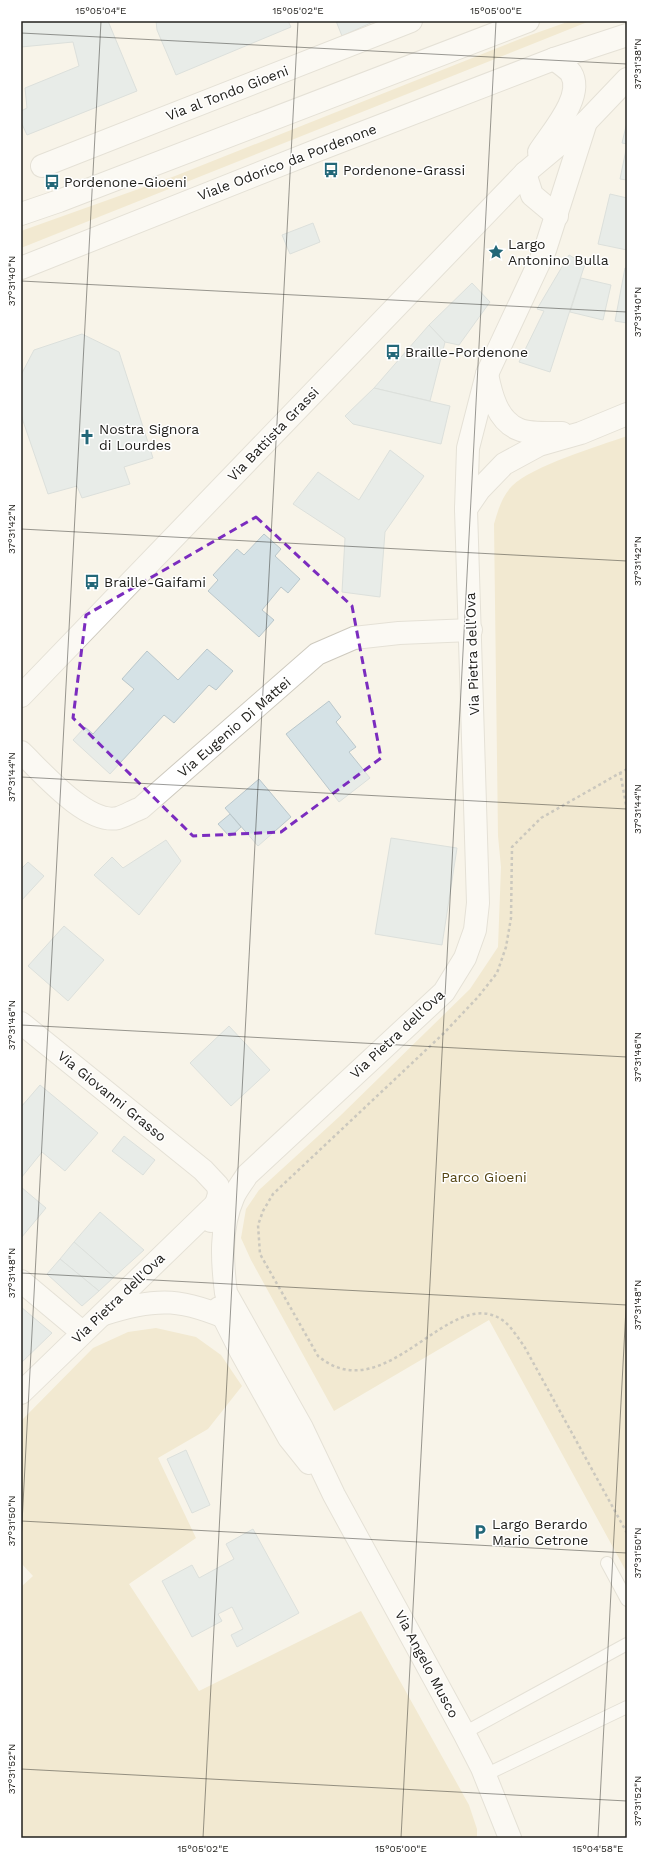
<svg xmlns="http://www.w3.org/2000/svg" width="648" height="1859" font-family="'Work Sans',sans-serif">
<rect width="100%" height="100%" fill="#f8f4e9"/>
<g fill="#ebdcb3">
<polygon points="570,21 590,21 21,248 21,231 175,176 525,37"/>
<path d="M 627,436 L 627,1573 L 489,1320 L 334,1411 L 251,1260 L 241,1238 L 246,1209 L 259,1190 L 340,1116 L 470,989 L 498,947 L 501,867 L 498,836 L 494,524 C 498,510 502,496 512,486 C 532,466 599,446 627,436 Z"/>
<polygon points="156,1328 196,1337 221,1355 242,1386 208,1429 158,1458 196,1538 129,1584 199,1691 361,1611 469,1805 477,1829 477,1838 21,1838 21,1587 33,1576 21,1563 21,1421 93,1348 128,1332"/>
</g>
<g fill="#d5e2e6" stroke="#bac7cb">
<polygon points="21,21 108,21 137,91 27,135 21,122 21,111 27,108 25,88 79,66 73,42 21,47"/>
<polygon points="156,21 288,21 291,27 176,75 157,30"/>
<polygon points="336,21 375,21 342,36"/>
<polygon points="627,122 627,144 622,143"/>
<polygon points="627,145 627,180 620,179"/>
<polygon points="610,194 627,198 627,250 598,244"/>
<polygon points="313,223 320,242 290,254 282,235"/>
<polygon points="569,255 585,264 550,372 519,362 544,311 537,309"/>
<polygon points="625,268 627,268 627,323 615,321"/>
<polygon points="581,278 611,285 603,320 570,312"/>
<polygon points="472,283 490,302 459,345 445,342 429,325"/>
<polygon points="429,325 445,342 430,401 374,388"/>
<polygon points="82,334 119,352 153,458 124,467 130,484 82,498 77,486 48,494 21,415 21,375 34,350"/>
<polygon points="374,388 450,406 441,444 353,424 345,416"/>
<polygon points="390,450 424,476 385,532 380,597 342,592 345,538 293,504 318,472 359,500"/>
<polygon points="264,534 281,549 275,556 300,579 288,593 281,587 262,610 274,620 259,637 208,591 218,580 213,575 237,549 244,555"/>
<polygon points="207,649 233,671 216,690 209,685 174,723 164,715 110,774 73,740 85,727 93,734 134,689 122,679 147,651 178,680"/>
<polygon points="329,701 341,717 336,722 356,747 349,752 370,778 339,802 286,734"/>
<polygon points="259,779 291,817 258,846 225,808"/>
<polygon points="230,814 241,827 230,837 218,824"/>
<polygon points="391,838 457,848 442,945 375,934"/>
<polygon points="166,840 181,861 139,915 94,875 112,857 123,868"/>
<polygon points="28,862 44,876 21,901 21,869"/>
<polygon points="64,926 104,960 68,1001 28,966"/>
<polygon points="229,1026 270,1070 231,1106 190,1063"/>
<polygon points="40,1085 98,1133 65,1171 42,1152 21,1178 21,1107"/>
<polygon points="124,1136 155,1160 143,1175 112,1151"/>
<polygon points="21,1187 46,1208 21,1238"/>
<polygon points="100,1212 144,1250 114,1277 74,1242"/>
<polygon points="74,1242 114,1277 99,1291 60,1259"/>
<polygon points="60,1259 99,1291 82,1306 47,1274"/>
<polygon points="21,1307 52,1333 21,1363"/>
<polygon points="186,1450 210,1505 192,1513 167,1459"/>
<polygon points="253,1529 299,1613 237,1647 231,1635 243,1629 232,1607 218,1614 222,1621 192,1637 162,1581 192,1565 199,1578 234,1559 226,1544"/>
</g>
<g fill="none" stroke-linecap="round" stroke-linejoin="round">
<defs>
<g id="service">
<polyline points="607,1563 627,1600"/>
<polyline points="464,1733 627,1644"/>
<polyline points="485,1775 627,1707"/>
</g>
<g id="minor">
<polyline points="42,166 411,21"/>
<polyline points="525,173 532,195 557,216"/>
<path d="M 21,752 C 42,772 87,825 118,818 C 125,816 133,811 141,808 L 317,654 L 354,638 L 399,633 L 471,630"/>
<polyline points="21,1281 82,1332"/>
</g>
<g id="secondary">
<path d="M 539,152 C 551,133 585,96 571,73 C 567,68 559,63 554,59"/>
<path d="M 487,374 C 491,394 497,420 518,429 C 528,434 550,433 562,433"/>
<polyline points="466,509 479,490 504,464 539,445 581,433 627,414"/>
<polyline points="21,696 525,173 586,122"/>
<path d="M 104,1314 C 159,1296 184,1299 236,1322"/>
<polyline points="21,1393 216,1204"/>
</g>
<g id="primary">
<polyline points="21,214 59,201 528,21"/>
<polyline points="21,268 323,148 554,59 627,35"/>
<polyline points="21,1023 203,1170 218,1186 219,1194 211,1221"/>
<polyline points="219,1308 241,1352 289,1438 309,1463"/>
<path d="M 510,1838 L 482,1768 L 464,1733 L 334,1495 L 302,1428 L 226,1293 C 222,1261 220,1228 233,1198 C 236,1190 243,1182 247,1175 L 444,992 L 465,958 L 475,930 L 478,903 L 466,509 L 468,448 L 487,374 L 545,250 L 586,122 L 627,79"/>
</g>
</defs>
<use href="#service" stroke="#cecabf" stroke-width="14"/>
<use href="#minor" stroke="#cecabf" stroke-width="24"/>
<use href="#secondary" stroke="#cecabf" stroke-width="24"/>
<use href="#primary" stroke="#cecabf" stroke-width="24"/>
<g stroke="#95928a" stroke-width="2.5" stroke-dasharray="3 3" stroke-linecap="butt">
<path d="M 627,769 L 541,818 L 512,847 L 511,918 L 506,947 L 497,973 L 478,997 L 444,1033 L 273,1194 L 263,1211 L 258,1225 L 260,1254 L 318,1356 C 387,1413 451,1279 505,1322 C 512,1328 518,1338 524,1346 L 627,1533"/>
<polyline points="620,772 627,810"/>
</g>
<use href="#service" stroke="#fff" stroke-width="12"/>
<use href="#minor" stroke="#fff" stroke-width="22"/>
<use href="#secondary" stroke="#fff" stroke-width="22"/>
<use href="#primary" stroke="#fff" stroke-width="22"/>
</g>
<path d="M0 0H648V1859H0ZM 256,517 L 352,606 L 381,758 L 281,832 L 193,836 L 73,718 L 86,615 Z" fill="#f8f4e9" fill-opacity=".55" fill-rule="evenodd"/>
<path fill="none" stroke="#7b2cbf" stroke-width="3" stroke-dasharray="8 5" stroke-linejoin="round" d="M 256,517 L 352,606 L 381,758 L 281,832 L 193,836 L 73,718 L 86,615 Z"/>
<path fill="none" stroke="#22211d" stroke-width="1" stroke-opacity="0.45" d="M 21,33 L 627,64M 21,281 L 627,312M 21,529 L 627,561M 21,777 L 627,809M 21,1025 L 627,1057M 21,1273 L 627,1305M 21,1521 L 627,1553M 21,1542 L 101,21M 21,1769 L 627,1801M 203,1838 L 298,21M 401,1838 L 496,21M 598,1838 L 627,1289"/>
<defs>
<symbol id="bus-bare" viewBox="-9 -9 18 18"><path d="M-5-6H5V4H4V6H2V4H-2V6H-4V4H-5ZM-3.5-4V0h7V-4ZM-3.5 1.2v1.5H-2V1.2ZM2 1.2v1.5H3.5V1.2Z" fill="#226778" stroke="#fff" stroke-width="2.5" paint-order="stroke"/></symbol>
<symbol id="sight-bare" viewBox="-9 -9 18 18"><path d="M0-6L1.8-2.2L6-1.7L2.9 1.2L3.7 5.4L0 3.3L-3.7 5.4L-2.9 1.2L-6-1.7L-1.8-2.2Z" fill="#226778" stroke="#fff" stroke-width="2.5" paint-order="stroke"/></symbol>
<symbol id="church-bare" viewBox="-9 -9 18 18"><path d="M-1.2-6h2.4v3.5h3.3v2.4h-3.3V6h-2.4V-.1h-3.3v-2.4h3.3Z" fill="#226778" stroke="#fff" stroke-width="2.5" paint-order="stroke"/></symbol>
<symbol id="parking-bare" viewBox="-9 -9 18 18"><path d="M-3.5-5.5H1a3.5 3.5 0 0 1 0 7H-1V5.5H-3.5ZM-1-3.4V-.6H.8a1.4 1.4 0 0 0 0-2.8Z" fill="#226778" stroke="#fff" stroke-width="2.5" paint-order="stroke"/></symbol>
</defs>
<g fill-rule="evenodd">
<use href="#bus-bare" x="320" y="159" width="22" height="22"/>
<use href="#bus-bare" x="41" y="171" width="22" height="22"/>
<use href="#sight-bare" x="485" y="241" width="22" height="22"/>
<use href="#bus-bare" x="382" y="341" width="22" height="22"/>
<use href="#church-bare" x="76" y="426" width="22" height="22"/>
<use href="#bus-bare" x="81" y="571" width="22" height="22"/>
<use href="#parking-bare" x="469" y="1521" width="22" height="22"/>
</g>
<g text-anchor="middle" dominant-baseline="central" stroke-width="3" stroke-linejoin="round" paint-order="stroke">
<g font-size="14" fill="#22211d" stroke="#fff">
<text transform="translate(227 93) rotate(-21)">Via al Tondo Gioeni</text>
<text transform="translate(287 162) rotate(-21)">Viale Odorico da Pordenone</text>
<text transform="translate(273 434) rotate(-46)">Via Battista Grassi</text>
<text transform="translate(472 654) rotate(-92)">Via Pietra dell'Ova</text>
<text transform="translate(234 727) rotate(-41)">Via Eugenio Di Mattei</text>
<text transform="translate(397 1034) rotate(-43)">Via Pietra dell'Ova</text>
<text transform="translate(112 1096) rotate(39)">Via Giovanni Grasso</text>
<text transform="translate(118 1298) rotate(-44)">Via Pietra dell'Ova</text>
<text transform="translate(427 1664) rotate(62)">Via Angelo Musco</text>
</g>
<g font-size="14" fill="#22211d" stroke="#fff" text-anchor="start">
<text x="343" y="170">Pordenone-Grassi</text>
<text x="64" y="182">Pordenone-Gioeni</text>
<text x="508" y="244">Largo<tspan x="508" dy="16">Antonino Bulla</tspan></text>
<text x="405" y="352">Braille-Pordenone</text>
<text x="99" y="429">Nostra Signora<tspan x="99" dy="16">di Lourdes</tspan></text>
<text x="104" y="582">Braille-Gaifami</text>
<text x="492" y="1524">Largo Berardo<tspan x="492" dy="16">Mario Cetrone</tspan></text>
</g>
<g font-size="14" fill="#554513" stroke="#fff">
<text x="484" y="1177">Parco Gioeni</text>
</g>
</g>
<rect width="648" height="1859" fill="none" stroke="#ffffff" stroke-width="44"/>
<rect x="22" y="22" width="604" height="1815" fill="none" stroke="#22211d" stroke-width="1.5"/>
<g font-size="10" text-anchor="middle" fill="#22211d">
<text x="101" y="14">15°05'04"E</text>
<text x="298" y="14">15°05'02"E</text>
<text x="496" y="14">15°05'00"E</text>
<text transform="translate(637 64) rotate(-90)" y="4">37°31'38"N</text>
<text transform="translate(11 281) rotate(-90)" y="4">37°31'40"N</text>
<text transform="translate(637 312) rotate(-90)" y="4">37°31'40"N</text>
<text transform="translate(11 529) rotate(-90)" y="4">37°31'42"N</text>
<text transform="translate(637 561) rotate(-90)" y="4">37°31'42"N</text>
<text transform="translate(11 777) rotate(-90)" y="4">37°31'44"N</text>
<text transform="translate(637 809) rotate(-90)" y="4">37°31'44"N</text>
<text transform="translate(11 1025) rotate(-90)" y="4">37°31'46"N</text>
<text transform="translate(637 1057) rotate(-90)" y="4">37°31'46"N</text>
<text transform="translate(11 1273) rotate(-90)" y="4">37°31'48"N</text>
<text transform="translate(637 1305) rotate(-90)" y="4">37°31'48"N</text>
<text transform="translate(11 1521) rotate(-90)" y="4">37°31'50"N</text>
<text transform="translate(637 1553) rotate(-90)" y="4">37°31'50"N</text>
<text transform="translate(11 1769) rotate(-90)" y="4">37°31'52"N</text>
<text transform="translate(637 1801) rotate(-90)" y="4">37°31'52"N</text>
<text x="203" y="1852">15°05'02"E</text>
<text x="401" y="1852">15°05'00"E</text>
<text x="598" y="1852">15°04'58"E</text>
</g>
</svg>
